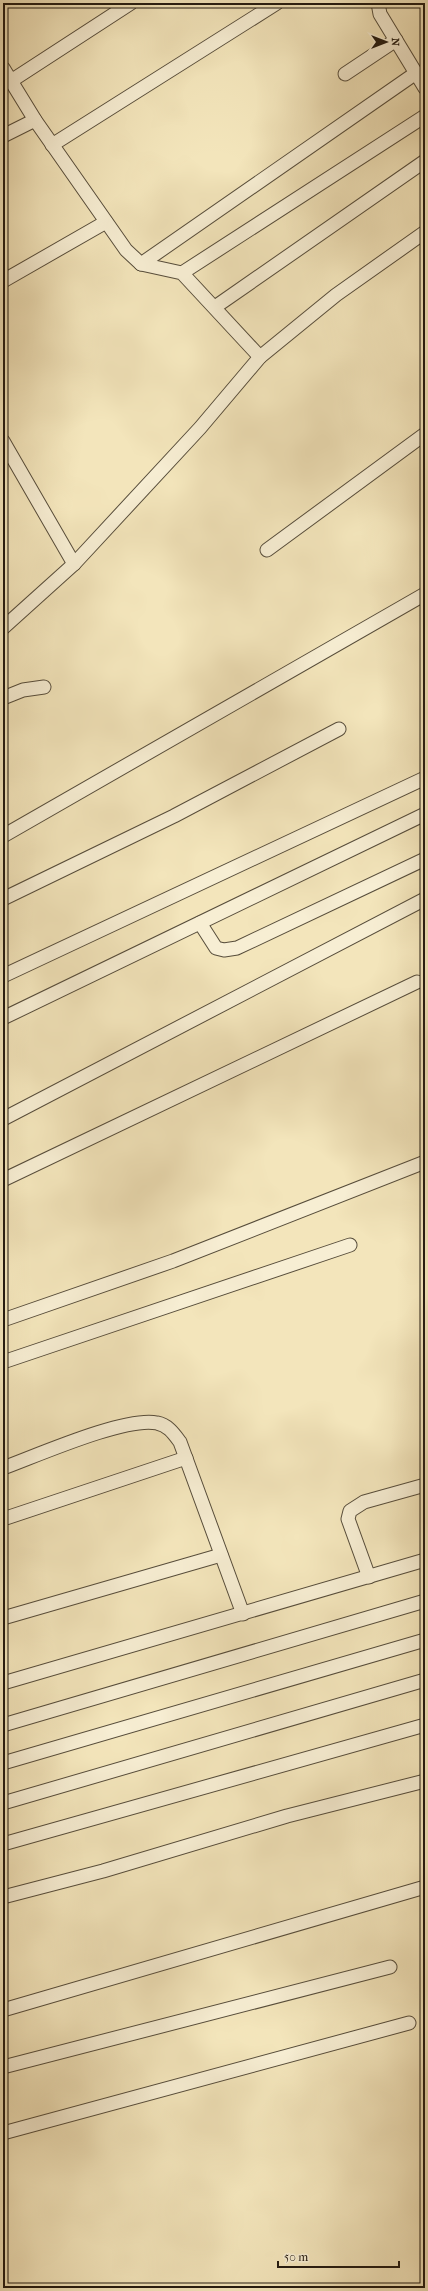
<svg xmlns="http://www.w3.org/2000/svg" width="428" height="2291" font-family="'IM FELL French Canon',serif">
<rect width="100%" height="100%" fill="#f3e5bb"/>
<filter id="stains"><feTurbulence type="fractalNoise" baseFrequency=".005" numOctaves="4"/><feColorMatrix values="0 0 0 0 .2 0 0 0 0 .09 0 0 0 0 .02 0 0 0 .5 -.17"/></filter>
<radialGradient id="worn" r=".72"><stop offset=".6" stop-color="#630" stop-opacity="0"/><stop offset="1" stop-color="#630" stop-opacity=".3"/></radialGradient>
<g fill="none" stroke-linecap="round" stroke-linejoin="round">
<defs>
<g id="street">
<polyline points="378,3 380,14 425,88"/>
<polyline points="3,68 35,120 126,250 141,264 182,273 260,357"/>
<polyline points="345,74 396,40"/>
<polyline points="11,81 131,3"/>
<polyline points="3,136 35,120"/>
<polyline points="52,145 277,3"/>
<polyline points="141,264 416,73"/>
<polyline points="182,273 425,116"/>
<polyline points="3,281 106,222"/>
<polyline points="215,307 425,161"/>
<polyline points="3,441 74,564"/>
<polyline points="267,550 425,434"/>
<polyline points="3,628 74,564 200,428 260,357 336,295 425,232"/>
<polyline points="3,698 23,690 44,687"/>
<polyline points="3,836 425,594"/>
<polyline points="3,899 174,816 339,729"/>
<polyline points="200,923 216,948 224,950 237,948 425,859"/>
<polyline points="3,976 425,778"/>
<polyline points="3,1018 425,814"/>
<polyline points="3,1119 425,899"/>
<polyline points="3,1180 417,982"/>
<polyline points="3,1320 173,1261 425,1162"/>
<polyline points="3,1362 350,1245"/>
<path d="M 3,1468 C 36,1456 126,1416 157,1423 C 168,1425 174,1434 180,1442 L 243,1614"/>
<polyline points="3,1519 186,1458"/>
<polyline points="369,1577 348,1519 350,1511 364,1502 425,1485"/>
<polyline points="3,1618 221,1555"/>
<polyline points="3,1683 425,1560"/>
<polyline points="3,1725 425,1601"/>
<polyline points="3,1763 425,1640"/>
<polyline points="3,1803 425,1680"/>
<polyline points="3,1844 425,1725"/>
<polyline points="3,1897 103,1871 287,1816 425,1781"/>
<polyline points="3,2010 425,1887"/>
<polyline points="3,2067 390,1967"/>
<polyline points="3,2133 409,2023"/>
</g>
</defs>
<use href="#street" stroke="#574d3b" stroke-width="15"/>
<use href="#street" stroke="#f7eed3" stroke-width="13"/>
</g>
<rect width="428" height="2291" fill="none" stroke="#f3e5bb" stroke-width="16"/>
<rect x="4" y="4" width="420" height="2283" fill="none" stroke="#231a10" stroke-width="2"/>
<rect x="8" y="8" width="412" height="2275" fill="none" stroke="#231a10"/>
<g transform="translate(386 42) rotate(90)" stroke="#f7eed3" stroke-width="3" paint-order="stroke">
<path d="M0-3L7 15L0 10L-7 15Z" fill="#231a10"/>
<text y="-6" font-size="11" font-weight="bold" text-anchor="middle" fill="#231a10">N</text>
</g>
<path d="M278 2261v6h121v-6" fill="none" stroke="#231a10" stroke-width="2"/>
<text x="284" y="2261" font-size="12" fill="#231a10" stroke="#f7eed3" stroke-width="3" paint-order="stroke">50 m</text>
<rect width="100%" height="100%" filter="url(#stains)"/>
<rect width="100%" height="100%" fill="url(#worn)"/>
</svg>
